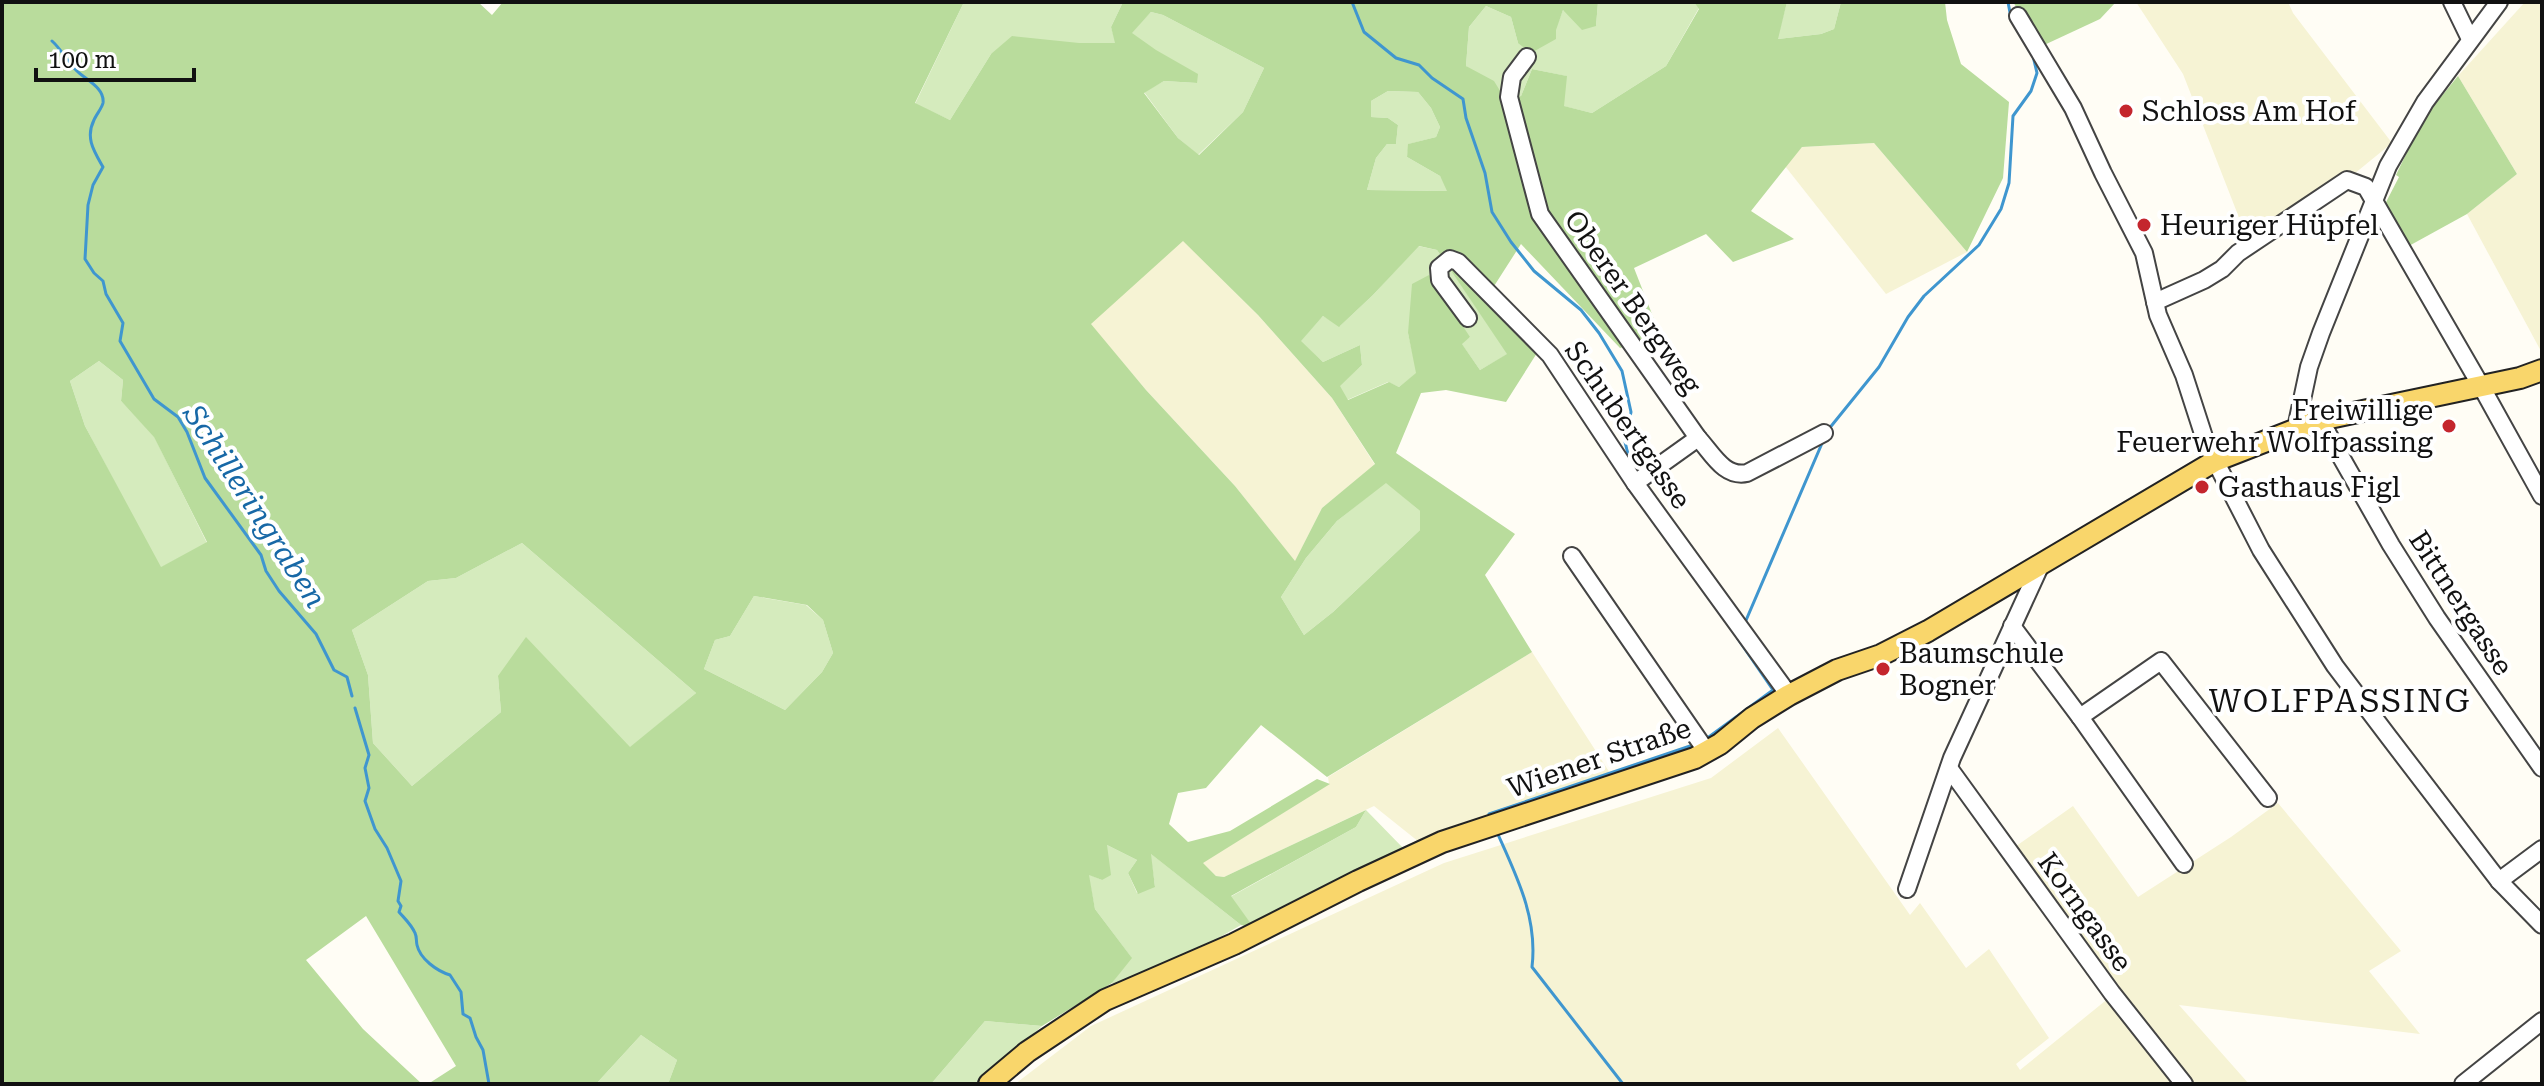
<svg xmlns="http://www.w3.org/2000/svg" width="2544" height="1086" font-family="'Roboto Serif',serif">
<rect width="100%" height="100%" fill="#fffdf5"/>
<g fill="#f6f3d4">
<polygon points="2136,2 2288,2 2293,13 2392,143 2354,174 2327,192 2253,233 2245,233 2183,74"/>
<polygon points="2525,2 2542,2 2542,353 2467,214 2517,174 2458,76"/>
<polygon points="1874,143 1967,252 1886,294 1785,166 1802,147"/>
<polygon points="1183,240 1258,315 1332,398 1375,465 1322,508 1295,562 1235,486 1146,390 1090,324"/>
<polygon points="1532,652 1610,773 1419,842 1374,806 1224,877 1216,876 1202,863 1329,784 1328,777"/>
<polygon points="1778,728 1910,915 1920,903 1966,968 1989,949 2049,1038 2016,1064 2020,1070 2115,993 2012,849 2073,806 2138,897 2231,837 2278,803 2401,951 2369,971 2420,1034 2179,1005 2249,1084 1015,1084 1091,1026 1444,863 1711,778"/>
</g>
<g fill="#d5ebbd">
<polygon points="964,2 1123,2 1111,27 1116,43 1079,43 991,54 950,120 915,104"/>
<polygon points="1598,2 1694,2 1699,8 1666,66 1592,113 1563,106 1566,76 1532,69 1521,96 1505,99 1466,66 1469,27 1486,6 1511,17 1518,43 1555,30 1563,10 1596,26"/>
<polygon points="1787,2 1841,2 1834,29 1821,34 1777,39"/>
<polygon points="1151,12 1163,15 1264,68 1243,112 1198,155 1178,138 1144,92 1164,81 1197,83 1131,33"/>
<polygon points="1388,91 1418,92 1431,108 1440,127 1436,137 1409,144 1407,157 1440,176 1448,191 1367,190 1376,158 1387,144 1396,144 1398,125 1388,118 1370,117 1371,101"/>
<polygon points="1418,246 1437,250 1508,354 1480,370 1461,343 1470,337 1408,333 1417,373 1399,387 1388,382 1347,400 1339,386 1362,365 1360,345 1323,362 1300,341 1323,316 1340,326 1373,295"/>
<polygon points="99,361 123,380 121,401 154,436 207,543 160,568 85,426 70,381"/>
<polygon points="1386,482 1420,511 1420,530 1333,612 1304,635 1281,597 1306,558 1337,521"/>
<polygon points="522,543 696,693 630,748 498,676 501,712 412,786 373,743 368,675 352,630 428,581 456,578"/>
<polygon points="754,596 806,605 823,620 833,653 822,672 785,710 704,669 715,640 730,636"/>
<polygon points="1366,810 1405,850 1254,928 1230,897 1356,827"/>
<polygon points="1107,845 1137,860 1128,873 1137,893 1155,886 1150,853 1241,925 1201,948 1116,985 1112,983 1131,957 1095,909 1088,874 1102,880"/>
<polygon points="985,1021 1042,1026 979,1084 931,1084"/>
<polygon points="641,1035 677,1060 668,1084 596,1084"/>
</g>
<g fill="#b9dc9c" fill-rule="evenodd">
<path d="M 2,2 L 478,2 L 492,15 L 503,2 L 964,2 L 915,103 L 950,120 L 991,54 L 1012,36 L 1079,43 L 1115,43 L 1111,27 L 1123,2 L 1598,2 L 1596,26 L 1582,30 L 1563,10 L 1556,30 L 1556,39 L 1531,53 L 1518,43 L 1511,17 L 1486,6 L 1469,27 L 1466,66 L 1494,81 L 1505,99 L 1521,96 L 1532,69 L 1567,76 L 1564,106 L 1592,113 L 1666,66 L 1699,9 L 1694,2 L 1787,2 L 1778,39 L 1821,34 L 1834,29 L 1841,2 L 1945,2 L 1947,20 L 1961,64 L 2009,102 L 2003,178 L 1967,252 L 1874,143 L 1802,147 L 1751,211 L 1794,239 L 1733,262 L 1706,234 L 1634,268 L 1661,337 L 1620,348 L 1521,244 L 1489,294 L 1537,353 L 1506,402 L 1446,390 L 1421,393 L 1396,453 L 1515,534 L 1485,575 L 1532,652 L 1327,777 L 1261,725 L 1206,788 L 1178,793 L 1169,824 L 1188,842 L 1230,831 L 1317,779 L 1330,784 L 1203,863 L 1216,876 L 1224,877 L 1366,810 L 1356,827 L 1231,896 L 1254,928 L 1241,925 L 1151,854 L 1155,887 L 1138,894 L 1128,873 L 1137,860 L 1107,845 L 1111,875 L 1102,880 L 1089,875 L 1095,909 L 1132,958 L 1112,983 L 1042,1026 L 985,1021 L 931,1084 L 668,1084 L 677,1060 L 641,1035 L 596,1084 L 428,1084 L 456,1066 L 366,916 L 306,960 L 363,1029 L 422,1084 L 2,1084 ZM 1151,12 L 1163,15 L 1264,68 L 1243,112 L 1199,155 L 1178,138 L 1144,93 L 1164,81 L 1197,83 L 1198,74 L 1156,50 L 1132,33 ZM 1388,91 L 1418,92 L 1431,108 L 1440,127 L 1436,137 L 1408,144 L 1407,157 L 1440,176 L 1447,191 L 1367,190 L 1376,158 L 1387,144 L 1396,144 L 1398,125 L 1388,118 L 1371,117 L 1371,101 ZM 1183,241 L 1258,315 L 1332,398 L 1375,464 L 1322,508 L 1295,561 L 1235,486 L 1146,390 L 1091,324 ZM 1419,246 L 1437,250 L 1507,354 L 1480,370 L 1462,344 L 1470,337 L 1429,275 L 1412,284 L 1408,333 L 1416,373 L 1399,387 L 1389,382 L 1348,400 L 1340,386 L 1362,365 L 1360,345 L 1323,362 L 1301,341 L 1323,316 L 1339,327 L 1373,295 ZM 99,361 L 123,380 L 121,401 L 154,437 L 207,542 L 161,567 L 85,426 L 70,381 ZM 1386,483 L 1420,511 L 1420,530 L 1333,612 L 1304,635 L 1281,597 L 1306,558 L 1337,521 ZM 522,543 L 696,693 L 630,747 L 526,637 L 498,676 L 501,712 L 412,786 L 373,743 L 368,675 L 352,630 L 428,581 L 456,578 ZM 754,596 L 807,605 L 823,620 L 833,653 L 822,672 L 785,710 L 704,669 L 715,640 L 730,636 Z"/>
<polygon points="2013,2 2116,2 2100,19 2042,46"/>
<polygon points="2458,76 2517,174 2467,214 2407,247 2383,208 2399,177 2396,175 2423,119"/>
</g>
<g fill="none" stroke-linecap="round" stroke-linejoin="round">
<g stroke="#3f96cf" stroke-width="3">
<polyline points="1352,2 1364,32 1396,58 1419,65 1432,78 1463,99 1466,118 1485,173 1492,212 1511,242 1534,271 1581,310 1599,333 1622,371 1631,412 1625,442 1630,462"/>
<polyline points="2008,2 2011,18"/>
<path d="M 52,41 C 62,50 67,61 76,70 C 84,79 105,87 103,103 C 102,108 96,115 94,120 C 85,138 94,151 103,167 L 93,185 L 88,205 L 85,259 L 94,273 L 103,281 L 106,294 L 123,323 L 120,341 L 154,399 L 178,417 L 187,432 L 205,478 L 261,555 L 266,571 L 279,591 L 316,634 L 334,670 L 347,677 L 352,696"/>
<polyline points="1828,430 1879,367 1908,317 1924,296 1979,245 2001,209 2009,183 2013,116 2031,91 2037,73 2033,56"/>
<polyline points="1744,625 1823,441"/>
<path d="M 355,708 L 369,755 L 365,768 L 369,788 L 365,801 L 375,829 L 387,848 L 401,881 L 398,901 L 401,906 L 399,912 C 405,919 411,924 415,933 C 417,937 416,941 417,945 C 420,959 437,971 450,975 L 461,992 L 463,1014 L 470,1018 L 476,1037 L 483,1050 L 489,1084"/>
<polyline points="1706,739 1773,690 1738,639 1739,635"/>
<polyline points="1490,816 1489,814 1696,744"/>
<path d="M 1496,830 C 1516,875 1538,917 1532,967 L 1623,1084"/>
</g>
<defs>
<g id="minor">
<polyline points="2452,2 2470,39"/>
<polyline points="2018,16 2073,108 2103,173 2144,253 2158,315 2184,375 2206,443 2261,550 2335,666 2388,736 2499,881 2542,925"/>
<path d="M 1527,57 L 1512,77 L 1509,97 L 1540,214 L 1698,438 C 1712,453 1724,478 1747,473 L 1824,433"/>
<polyline points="2155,302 2204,280 2222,269 2238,253 2347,180 2366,187 2481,386 2542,496"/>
<polyline points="1468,318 1440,280 1439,268 1450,259 1458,262 1550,355 1635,483 1789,695"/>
<polyline points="2320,420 2391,545 2437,618 2542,768"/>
<polyline points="2296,428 2309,367 2321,333 2388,166 2425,102 2499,2"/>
<polyline points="1635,483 1698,438"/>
<polyline points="1572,556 1707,752"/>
<polyline points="2012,626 2080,717 2184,864"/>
<polyline points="2080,717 2161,661 2268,798"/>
<polyline points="1949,768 2112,993 2184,1084"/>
<polyline points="2499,881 2542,849"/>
<polyline points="1907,889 1952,758 2042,562"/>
<polyline points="2463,1084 2542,1021"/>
</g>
<polyline id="major" points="989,1084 1027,1052 1105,1000 1234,944 1358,881 1442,842 1695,758 1720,744 1752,718 1789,695 1837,670 1881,655 1928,631 2215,461 2320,420 2520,378 2542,370"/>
</defs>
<use href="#minor" stroke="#444" stroke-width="20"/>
<use href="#major" stroke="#222" stroke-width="24"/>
<use href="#minor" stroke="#fff" stroke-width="16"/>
<use href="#major" stroke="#f9d66b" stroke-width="20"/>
</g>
<g fill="#c4262e" stroke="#fff" stroke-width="3">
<circle cx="2126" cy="111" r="8"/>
<circle cx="2144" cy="225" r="8"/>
<circle cx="2449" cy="426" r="8"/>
<circle cx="2202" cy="487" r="8"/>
<circle cx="1883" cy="669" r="8"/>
</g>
<g text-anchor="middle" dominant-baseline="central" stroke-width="8" stroke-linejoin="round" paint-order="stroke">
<g font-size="28" fill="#111" stroke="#fff" text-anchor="start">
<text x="2142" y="111">Schloss Am Hof</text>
<text x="2160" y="225">Heuriger Hüpfel</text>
<text x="2433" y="410" text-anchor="end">Freiwillige<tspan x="2433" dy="32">Feuerwehr Wolfpassing</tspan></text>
<text x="2218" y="487">Gasthaus Figl</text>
<text x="1899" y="653">Baumschule<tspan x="1899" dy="32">Bogner</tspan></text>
</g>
<g font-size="28" fill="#111" stroke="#fff">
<text transform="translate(1633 302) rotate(55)">Oberer Bergweg</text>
<text transform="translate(1628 425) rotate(55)">Schubertgasse</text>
<text transform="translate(2461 603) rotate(57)">Bittnergasse</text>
<text transform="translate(1599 758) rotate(-19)">Wiener Straße</text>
<text transform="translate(2085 912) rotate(54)">Korngasse</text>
</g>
<g font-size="30" font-style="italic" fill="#1768a6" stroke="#fff">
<text transform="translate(255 506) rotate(57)">Schilleringraben</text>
</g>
<g font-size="32" letter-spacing="2" fill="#111" stroke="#fff">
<text x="2340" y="701">WOLFPASSING</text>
</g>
</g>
<rect width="2544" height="1086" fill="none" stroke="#111111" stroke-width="8"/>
<path d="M36 68v12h158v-12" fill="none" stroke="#111111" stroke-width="4"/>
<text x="48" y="68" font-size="24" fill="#111111" stroke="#ffffff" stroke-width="6" paint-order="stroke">100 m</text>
</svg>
